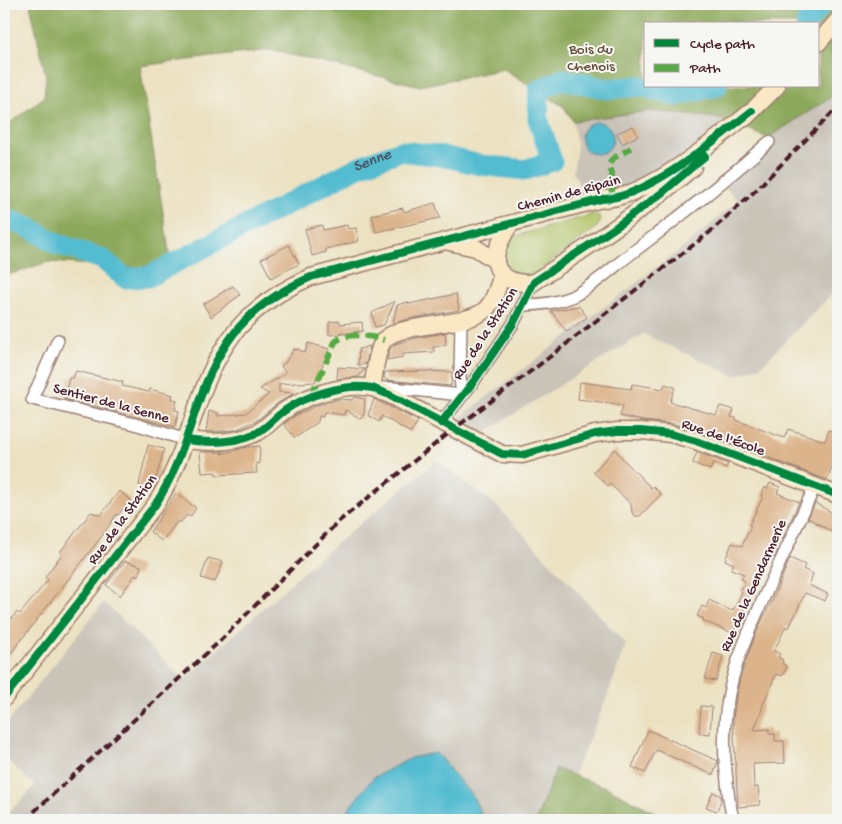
<svg xmlns="http://www.w3.org/2000/svg" width="842" height="824" font-family="'Gochi Hand',sans-serif">
<rect width="100%" height="100%" fill="#f6f6f2"/>
<filter id="ink" filterUnits="userSpaceOnUse"><feTurbulence type="fractalNoise" baseFrequency=".02" numOctaves="2"/><feDisplacementMap in="SourceGraphic" scale="10" xChannelSelector="R" yChannelSelector="G"/><feConvolveMatrix kernelMatrix="1 2 1 2 8 2 1 2 1" color-interpolation-filters="sRGB"/></filter>
<filter id="wash" filterUnits="userSpaceOnUse"><feTurbulence type="fractalNoise" baseFrequency=".0096" numOctaves="4" result="noise"/><feDisplacementMap in="SourceGraphic" scale="20" xChannelSelector="R" yChannelSelector="G"/><feGaussianBlur stdDeviation="1.12" result="paint"/><feColorMatrix in="noise" values="0 0 0 0 0 0 0 0 0 0 0 0 0 0 0 0 0 1.4 0 .05"/><feComposite in="paint" operator="in"/></filter>
<g filter="url(#wash)">
<rect width="100%" height="100%" fill="#ece2c2"/>
<g fill="#c9c3b8">
<polygon points="838,88 838,288 760,367 735,376 643,334 480,435 458,419 694,239 738,201 723,185 768,138 830,97"/>
<polygon points="650,111 752,111 661,178 587,203 573,172 577,147 573,121"/>
<polygon points="436,461 493,502 626,644 604,705 554,820 4,820 4,817 35,786 4,757 4,727 104,602 184,680 315,561"/>
</g>
<path fill="#b0c265" stroke="#7d7048" d="M 594,214 L 600,217 L 600,223 L 596,228 L 535,273 C 515,280 511,274 502,256 L 505,245 L 515,236 Z"/>
<g fill="#8ca85a" stroke="#6b6442" fill-rule="evenodd">
<path d="M 30,4 L 838,4 L 838,88 L 831,97 L 768,138 L 717,118 L 650,111 L 573,121 L 564,107 L 504,69 L 420,86 L 270,50 L 140,66 L 170,257 L 141,268 L 48,262 L 5,276 L 4,278 L 4,128 L 44,97 L 46,77 ZM 646,24 L 818,24 L 818,86 L 646,86 Z"/>
<polygon points="556,769 606,787 670,820 536,820"/>
</g>
<g fill="#53bcd0" stroke="#4e6e7e">
<circle cx="597" cy="138" r="16"/>
<polygon points="436,753 473,797 484,820 346,820 343,816 373,778 411,758"/>
</g>
<g fill="none" stroke-linecap="round" stroke-linejoin="round">
<g stroke="#53bcd0" stroke-width="21">
<polyline points="806,24 822,4"/>
<path id="s1" d="M 4,218 L 30,228 L 57,244 L 102,259 L 125,278 L 148,277 L 358,167 L 400,151 L 442,156 L 480,165 L 525,170 L 552,161 L 538,119 L 539,90 L 563,79 L 608,89 L 640,86 L 675,96 L 717,86"/>
</g>
</g>
<g id="blocks">
<g fill="#dcb48b">
<polygon points="633,126 638,136 622,144 617,133"/>
<polygon points="435,203 440,218 376,232 372,215 403,208 404,212"/>
<polygon points="322,225 323,230 347,225 348,229 356,228 359,241 326,249 326,252 312,256 305,229"/>
<polygon points="289,245 299,264 271,278 261,259"/>
<polygon points="233,286 240,295 211,317 203,304"/>
<polygon points="456,294 459,310 413,318 393,323 397,305 408,302 409,304"/>
<polygon points="395,301 384,325 375,327 372,313"/>
<polygon points="579,306 587,317 567,332 551,311"/>
<polygon points="340,321 340,324 362,322 363,331 341,334 342,331 340,334 329,335 329,322"/>
<polygon points="445,333 446,345 433,347 434,352 403,354 403,357 387,360 390,349 395,344 416,338"/>
<polygon points="308,343 330,349 315,382 279,384 279,392 294,393 278,403 256,421 235,430 206,432 209,411 218,413 218,416 246,413 269,394 260,389 286,373 281,366 285,363 294,349 296,350 298,349 305,353"/>
<polygon points="370,346 366,364 358,365 359,349"/>
<polygon points="338,367 365,369 358,377 337,379"/>
<polygon points="76,371 123,382 122,386 149,392 150,389 173,395 172,399 177,400 175,410 179,411 175,427 64,399 69,378 73,378"/>
<polygon points="424,371 452,372 451,386 386,380 384,377 385,372"/>
<polygon points="580,382 631,389 632,384 663,389 665,384 675,387 670,402 716,415 720,406 734,410 731,417 736,418 736,420 784,438 788,429 825,441 829,430 838,433 838,448 827,480 699,431 674,424 643,421 620,416 623,405 578,399"/>
<polygon points="354,397 365,399 364,413 361,419 345,410 344,415 324,412 323,417 319,416 318,422 295,438 284,424 298,414 318,405 340,399 352,400"/>
<polygon points="374,399 418,421 411,433 382,416 379,422 368,415"/>
<polygon points="148,445 164,449 153,490 139,485"/>
<polygon points="260,446 259,464 256,463 257,473 216,475 216,472 202,473 200,452 224,452 221,454 248,447"/>
<polygon points="615,449 622,458 651,488 653,486 661,494 640,516 635,516 632,513 631,504 610,484 608,486 593,472"/>
<polygon points="697,452 728,464 726,468 713,463 710,470 693,463"/>
<polygon points="770,483 780,487 777,493 799,502 774,558 769,555 733,633 703,621 704,619 697,616 702,606 706,608 709,600 732,611 736,605 742,592 740,590 745,581 741,579 744,574 731,569 734,564 725,560 732,543 742,546 751,526 749,525 763,497 761,496 765,487 767,489"/>
<polygon points="119,491 131,500 118,515 117,514 102,536 4,662 4,628 17,612 20,614 48,580 45,577 62,554 60,552 91,512 101,515"/>
<polygon points="176,493 196,508 190,517 187,515 180,523 178,521 162,541 150,532"/>
<polygon points="815,503 838,516 838,522 832,532 808,518"/>
<polygon points="208,558 223,562 215,582 201,578"/>
<polygon points="790,558 805,565 803,569 813,574 809,585 828,594 825,601 805,593 789,628 786,626 774,651 780,654 778,657 783,660 782,663 787,667 782,676 776,674 763,704 761,712 754,730 769,729 769,734 775,734 775,741 784,741 785,763 753,764 754,787 758,787 760,805 738,807 733,718 736,699 740,678 755,635 773,599"/>
<polygon points="125,561 141,566 138,576 135,575 120,596 106,585"/>
<polygon points="713,653 723,656 716,681 705,679"/>
<polygon points="701,706 712,707 710,734 699,733"/>
<polygon points="648,730 718,761 713,775 656,750 645,773 632,767"/>
<polygon points="713,792 721,796 721,800 717,811 706,807"/>
</g>
</g>
</g>
<g filter="url(#ink)">
<use href="#blocks" fill-opacity="0" stroke="#9b8076" stroke-width="1"/>
<g fill="none" stroke-linecap="round" stroke-linejoin="round">
<defs>
<g id="street">
<path d="M 523,305 C 539,305 556,303 571,297 C 594,286 613,267 633,252 C 680,217 725,181 769,142"/>
<polyline points="461,320 460,378 462,395"/>
<polyline points="58,340 32,399 135,424 186,440"/>
<polyline points="380,388 393,388 462,395"/>
<polyline points="441,423 474,381 513,324 534,282"/>
<path d="M 734,820 C 728,805 728,788 726,772 C 718,696 739,653 769,586 C 785,552 800,519 815,486"/>
</g>
<g id="secondary">
<polyline points="818,43 838,20"/>
<polyline points="745,118 777,86"/>
<path d="M 510,224 C 504,235 495,248 496,262 C 498,280 520,285 534,282 C 589,247 644,210 693,167"/>
<polyline points="449,242 476,248 496,261"/>
<path d="M 372,388 C 375,375 375,356 382,343 C 393,321 466,329 486,309 C 495,300 498,286 502,274"/>
<path d="M 186,440 C 208,443 232,444 254,434 C 265,430 274,418 284,411 C 306,395 345,383 372,388 C 378,390 384,393 390,395 L 502,454 L 522,455 L 595,434 L 617,431 L 641,431 L 671,434 L 696,441 L 838,495"/>
<path d="M 4,698 L 155,505 C 175,475 185,441 197,407 C 219,342 247,305 311,277 L 602,199 C 647,199 717,138 752,111"/>
</g>
</defs>
<use href="#street" stroke="#9b8076" stroke-width="14"/>
<use href="#secondary" stroke="#9b8076" stroke-width="19"/>
<use href="#street" stroke="#fff" stroke-width="11"/>
<use href="#secondary" stroke="#fae7c3" stroke-width="16"/>
<polyline stroke="#4a1f2b" stroke-width="4" stroke-dasharray="8 4" stroke-linecap="butt" points="25,820 220,641 338,522 454,429 547,359 710,232 756,190 838,107"/>
<g stroke="#57aa44" stroke-width="6" stroke-dasharray="12 6" stroke-linecap="butt">
<polyline points="252,4 266,4"/>
<polyline points="315,4 331,8 354,4"/>
<polyline points="612,199 612,173 609,165 612,159 631,148"/>
<path d="M 311,396 L 335,342 C 347,331 370,336 384,340"/>
</g>
<defs>
<g id="cycleway">
<polyline points="441,423 474,381 513,324 534,282 616,227 663,192 705,156"/>
<path d="M 186,440 C 208,443 232,444 254,434 C 265,430 274,418 284,411 C 306,395 345,383 372,388 C 378,390 384,393 390,395 L 502,454 L 522,455 L 595,434 L 617,431 L 641,431 L 671,434 L 696,441 L 838,495"/>
<path d="M 4,698 L 155,505 C 175,475 185,441 197,407 C 219,342 247,305 311,277 L 602,199 C 647,199 717,138 752,111"/>
</g>
</defs>
<use href="#cycleway" stroke="#f6f6f2" stroke-width="11"/>
<use href="#cycleway" stroke="#00873e" stroke-width="8"/>
</g>
</g>
<g text-anchor="middle" dominant-baseline="central" stroke-width="4" stroke-linejoin="round" paint-order="stroke">
<g font-size="15" fill="#69503c" stroke="#f6f6f2">
<text x="591" y="50">Bois du<tspan x="591" dy="17">Chenois</tspan></text>
</g>
<g font-size="15" fill="#4a1f2b" stroke="#f6f6f2">
<text transform="translate(569 194) rotate(-15)">Chemin de Ripain</text>
<text transform="translate(486 334) rotate(-57)">Rue de la Station</text>
<text transform="translate(111 404) rotate(15)">Sentier de la Senne</text>
<text transform="translate(723 438) rotate(19)">Rue de l'École</text>
<text transform="translate(123 520) rotate(-54)">Rue de la Station</text>
<text transform="translate(754 586) rotate(-66)">Rue de la Gendarmerie</text>
</g>
<g font-size="16" font-style="italic" fill="#4d5665" stroke="#f6f6f2">
<text stroke="none"><textPath href="#s1" startOffset="412">Senne</textPath></text>
</g>
</g>
<rect width="842" height="824" fill="none" stroke="#f6f6f2" stroke-width="20"/>
<rect x="644" y="22" width="175" height="65" fill="#f6f6f2" stroke="#b1a0a2"/>
<rect x="654" y="39" width="25" height="8" fill="#00873e" stroke="#b1a0a2"/>
<text x="690" y="48" font-size="15" fill="#4a1f2b">Cycle path</text>
<rect x="654" y="64" width="25" height="8" fill="#57aa44" stroke="#b1a0a2"/>
<text x="690" y="72" font-size="15" fill="#4a1f2b">Path</text>
</svg>
